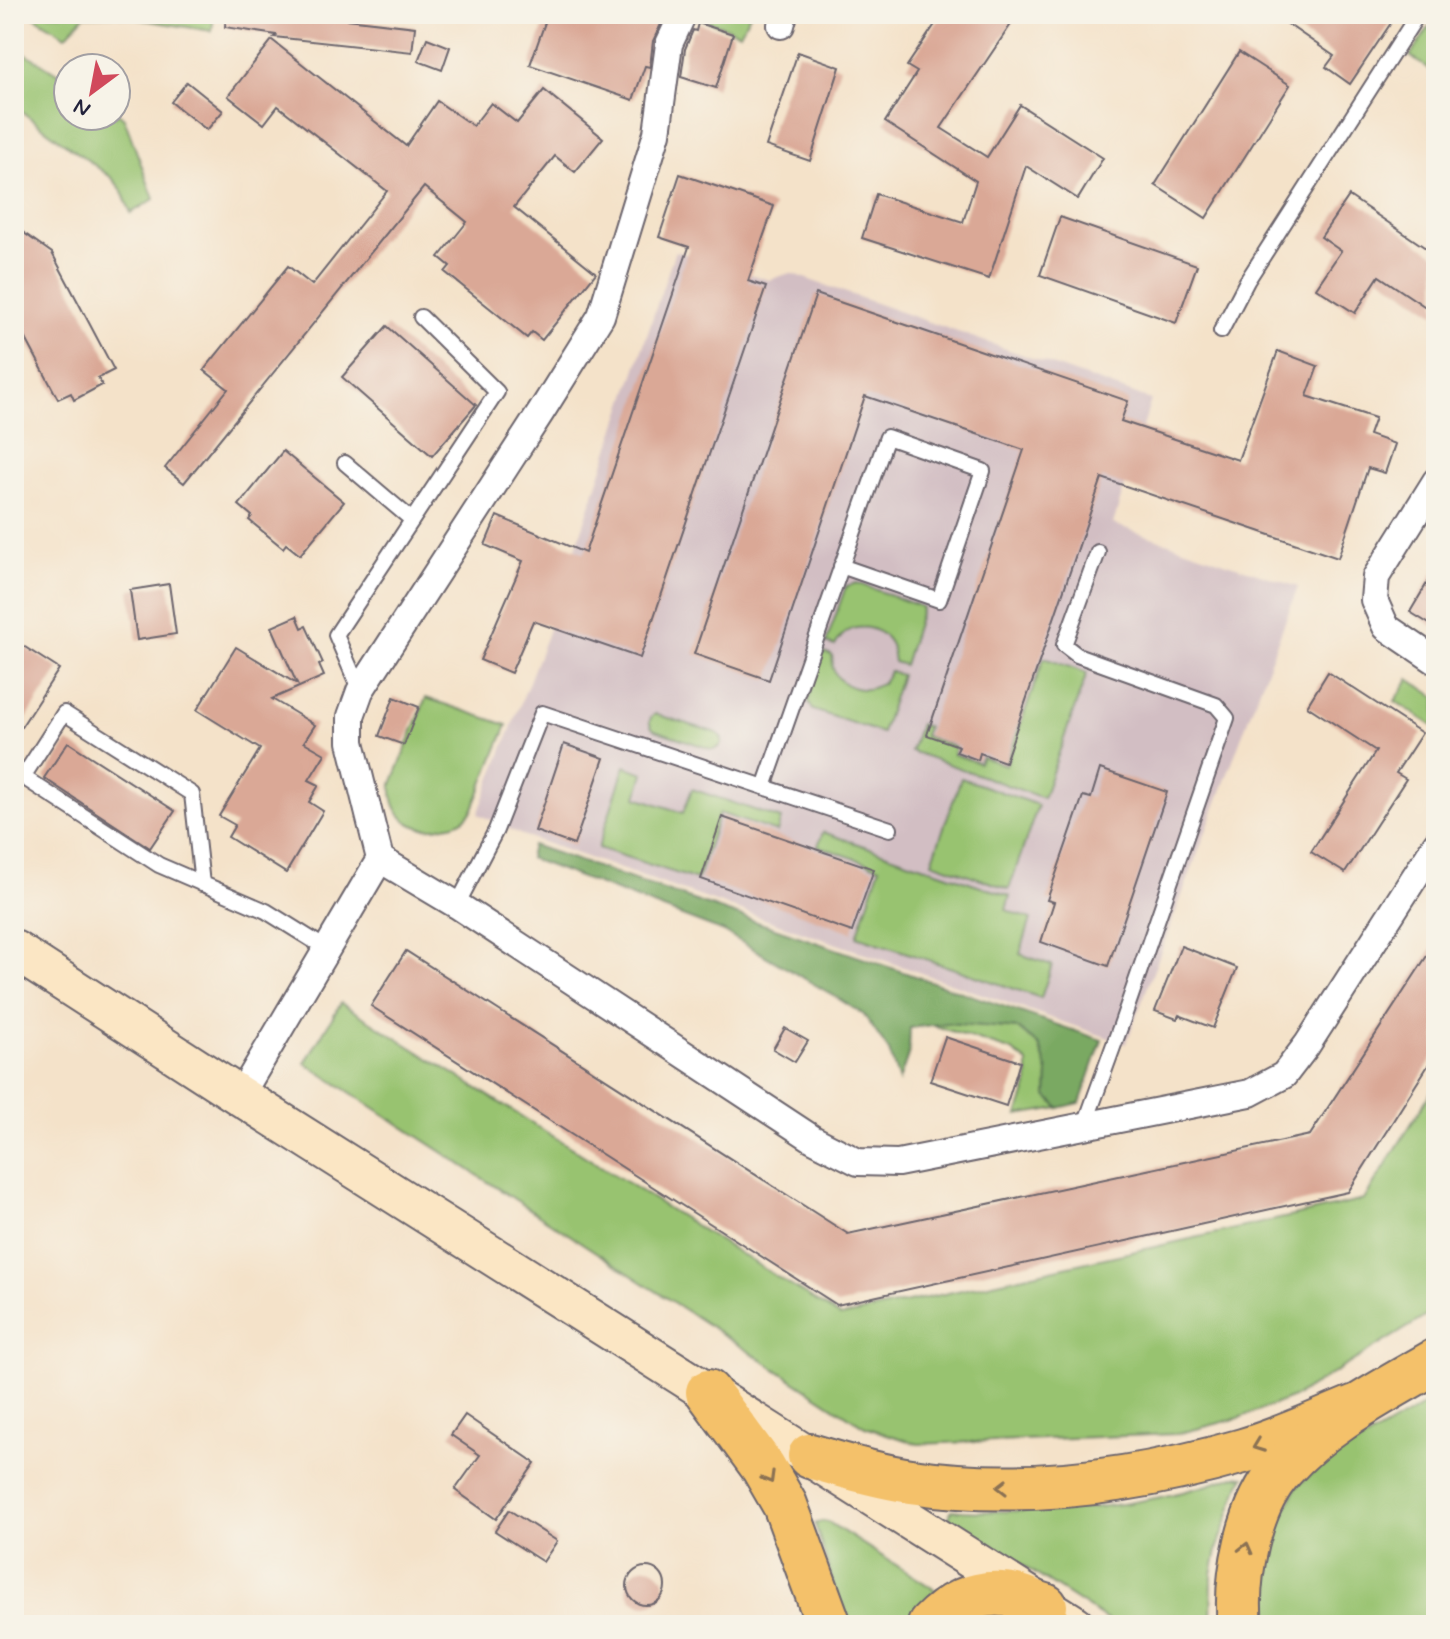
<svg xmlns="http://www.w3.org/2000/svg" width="1450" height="1639" font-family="Mynerve,sans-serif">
<rect width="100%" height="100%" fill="#f7f3e8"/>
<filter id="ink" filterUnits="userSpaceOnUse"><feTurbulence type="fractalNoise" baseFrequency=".0125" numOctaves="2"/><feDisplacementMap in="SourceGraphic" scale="16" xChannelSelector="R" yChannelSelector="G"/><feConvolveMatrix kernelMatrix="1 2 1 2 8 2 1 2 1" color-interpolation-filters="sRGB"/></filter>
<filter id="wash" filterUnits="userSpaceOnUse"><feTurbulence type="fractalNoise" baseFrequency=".006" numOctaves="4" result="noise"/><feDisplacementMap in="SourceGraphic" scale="32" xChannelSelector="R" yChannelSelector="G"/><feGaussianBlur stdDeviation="1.8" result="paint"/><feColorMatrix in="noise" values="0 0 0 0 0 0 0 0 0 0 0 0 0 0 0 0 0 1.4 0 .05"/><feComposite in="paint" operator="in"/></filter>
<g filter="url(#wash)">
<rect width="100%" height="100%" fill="#f4e2c9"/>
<polygon fill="#d2bec3" points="675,251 769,280 790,273 1151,400 1113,524 1298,587 1126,1044 522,835 478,814 547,635"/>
<g fill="#98c370" stroke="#5d7256" stroke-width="2">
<polygon points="30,14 214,14 212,31 113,15 84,16 66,36"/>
<polygon points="707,14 750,14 740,33 703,19"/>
<polygon points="1436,17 1436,74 1410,56"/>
<polygon points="14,46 68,80 68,116 116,116 116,111 124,118 154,199 131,213 121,189 112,178 14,106"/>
<path d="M 857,583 L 922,607 L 904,665 L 894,662 C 893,657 893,653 892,648 C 886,629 858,620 843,635 C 841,636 836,644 835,646 L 826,643 L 846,586 Z"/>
<path d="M 823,652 L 832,655 C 833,659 832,664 833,668 C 839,688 867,696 883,682 C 884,681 889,673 890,671 L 901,675 L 882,733 L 813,710 L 808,701 Z"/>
<polygon points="1044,658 1087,673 1043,798 911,751 920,724 927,727 924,736 955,747 953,754 979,763 982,757 1006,765"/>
<polygon points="1409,679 1436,697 1436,728 1395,701"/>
<path d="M 426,698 L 507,725 L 472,811 C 469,814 466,818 463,820 C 458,824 451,825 445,826 C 413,835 390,816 392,784 Z"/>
<path d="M 655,714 L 717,733 C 726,740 722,749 711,749 L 655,730 C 648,725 648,719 655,714 Z"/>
<polygon points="625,766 644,773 637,797 683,813 692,789 781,819 777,832 719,813 697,880 598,848"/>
<polygon points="961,778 1038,805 1009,889 932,862"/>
<polygon points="823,832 1010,896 1006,910 1031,919 1020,954 1052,965 1041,998 857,936 880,867 818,846"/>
<polygon points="341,1003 841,1317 1364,1200 1436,1084 1436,1310 1296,1396 1239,1418 1177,1434 918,1444 865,1427 305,1063"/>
<polygon points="947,1023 1019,1029 1039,1046 1048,1072 1047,1096 1059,1108 1018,1115 1028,1086 1028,1063 1012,1051 932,1025"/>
<polygon points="1436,1398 1436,1625 1262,1625 1261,1587 1275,1533 1297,1486 1324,1464"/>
<path d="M 1235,1476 L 1245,1477 L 1240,1484 L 1218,1547 L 1212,1574 L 1211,1625 L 1115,1625 L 949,1518 L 951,1511 L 953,1510 C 974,1513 995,1511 1015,1511 C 1092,1511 1163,1502 1235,1476 Z"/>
<polygon points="822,1521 828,1522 940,1593 909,1625 846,1625 815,1524"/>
</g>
<polygon fill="#7aa962" stroke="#4e664e" stroke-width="2" points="532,845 1102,1040 1080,1103 1059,1108 1047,1096 1048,1072 1040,1046 1019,1029 947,1023 910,1028 909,1052 899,1081 889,1051 864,1015 831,994 724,932 529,858"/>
<g id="blocks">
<g fill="#daa896">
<polygon points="226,14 305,14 415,27 412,52 274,37 276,35 225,27"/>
<polygon points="548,14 646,14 663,20 653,41 650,67 645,66 633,100 530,65"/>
<polygon points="942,14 1018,14 941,128 987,157 1020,105 1103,158 1078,199 1026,166 989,279 862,238 876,194 963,222 976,181 885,122 917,72 907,66"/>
<polygon points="1273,14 1397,14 1350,84 1326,67 1334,56"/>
<polygon points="698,23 733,34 716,88 681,77 685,49 693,30 696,31"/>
<polygon points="427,38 450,47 442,70 418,61"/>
<polygon points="272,40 406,146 437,101 473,126 491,103 517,123 544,90 603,138 575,172 555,156 514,207 596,273 542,340 532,332 527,338 445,272 450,266 439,257 467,222 424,187 184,483 165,468 228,389 204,370 288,266 312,285 387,191 278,106 264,124 228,96"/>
<polygon points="798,52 840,67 810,161 766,146"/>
<polygon points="1239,52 1290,85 1206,218 1155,185"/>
<polygon points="187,82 223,111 207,130 171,102"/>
<polygon points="680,174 774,206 748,281 766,287 640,658 533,621 511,673 480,660 523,561 485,545 497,516 585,553 689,247 659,237"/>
<polygon points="1349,196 1436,255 1436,314 1379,276 1355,313 1316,288 1341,251 1321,237"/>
<polygon points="1060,217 1197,265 1176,323 1040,275"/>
<polygon points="14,226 52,253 114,370 98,378 102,385 74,400 71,393 58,399 14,316"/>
<polygon points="816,294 1128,401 1121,421 1238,460 1278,351 1318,366 1307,396 1375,418 1369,435 1395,444 1385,473 1368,468 1338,558 1102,478 1005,762 980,753 978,760 956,752 959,746 927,735 1024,450 865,396 769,680 694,654"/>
<polygon points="387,326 476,405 432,456 342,377"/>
<polygon points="283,451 344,502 300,555 286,544 283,548 249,520 252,516 239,505"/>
<polygon points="1436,568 1436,628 1410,612"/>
<polygon points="169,584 176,634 137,640 130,590"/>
<polygon points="297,616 302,628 306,626 323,663 319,665 324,676 272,699 315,725 304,742 325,754 309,780 319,785 309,802 323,811 286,873 228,837 235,825 219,816 260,749 197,710 236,647 297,684 272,627"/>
<polygon points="14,640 59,669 14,738"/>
<polygon points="1328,672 1422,733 1396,773 1406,779 1345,873 1311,852 1376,751 1307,706"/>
<polygon points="394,697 419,707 404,745 379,736"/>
<polygon points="68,742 175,811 150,848 44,778"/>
<polygon points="564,744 604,758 574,845 535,831"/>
<polygon points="1100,769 1167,792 1108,966 1041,942 1054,902 1047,900 1083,796 1091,798"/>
<polygon points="722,817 874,869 852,932 701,879"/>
<polygon points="1436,942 1436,1053 1348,1192 837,1305 371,1006 406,951 848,1234 1310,1135"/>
<polygon points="1181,946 1237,968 1213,1028 1179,1015 1177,1019 1155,1011"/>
<polygon points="785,1028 808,1041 795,1062 773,1049"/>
<polygon points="945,1037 1020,1062 1006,1106 930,1081"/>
<polygon points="465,1415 535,1463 496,1519 455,1490 480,1455 451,1435"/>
<polygon points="509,1510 557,1541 543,1562 495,1531"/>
<circle cx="646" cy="1586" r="19"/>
</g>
</g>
</g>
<g filter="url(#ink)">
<use href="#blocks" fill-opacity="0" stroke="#6c656d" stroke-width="2"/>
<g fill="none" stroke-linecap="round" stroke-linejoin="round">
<defs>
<g id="service">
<polyline points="1221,331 1247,281 1418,14"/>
<polyline points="345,463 412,520"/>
<polyline points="360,691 336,635 497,392 421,317"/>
<polyline points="14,775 23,777 159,865 266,911 327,949"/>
<polyline points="23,777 64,713 192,794 202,884"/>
<polyline points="764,787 887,437 983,471 939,600 841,566"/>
<polyline points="457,905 496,830 542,713 890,829"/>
<polyline points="1084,1127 1121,1025 1227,718 1216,705 1077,655 1064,645 1098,552"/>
</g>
<g id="minor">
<polyline points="781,25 784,14"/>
<polyline points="1436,481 1376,577 1374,600 1386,627 1436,661"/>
<polyline points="380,859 457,905 813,1139 858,1162 898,1163 1250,1093 1284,1075 1307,1045 1436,844"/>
<polyline points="240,1096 380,859 351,742 351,716 360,691 541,412 601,316 657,133 669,44 683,14"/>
</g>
<polyline id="secondary" points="14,950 240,1096 1075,1625"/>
<g id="trunk">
<polyline points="708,1392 763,1467 785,1505 829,1625"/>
<path d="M 810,1456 C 843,1466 877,1476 911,1481 C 1021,1497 1136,1482 1243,1451 C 1281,1440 1319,1422 1356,1407"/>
<path d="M 930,1625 C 949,1605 973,1592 1002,1594 C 1016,1594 1032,1602 1045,1606"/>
<path d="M 1240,1625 C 1235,1578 1249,1505 1282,1469 C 1323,1422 1383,1392 1436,1361"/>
</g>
</defs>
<use href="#service" stroke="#6c656d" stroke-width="18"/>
<use href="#minor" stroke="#6c656d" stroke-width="30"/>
<use href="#secondary" stroke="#6c656d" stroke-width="42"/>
<use href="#trunk" stroke="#6c656d" stroke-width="48"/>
<use href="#service" stroke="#fff" stroke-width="14"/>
<use href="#minor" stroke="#fff" stroke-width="26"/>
<use href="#secondary" stroke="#fbe6c4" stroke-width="38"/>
<use href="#trunk" stroke="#f4c16b" stroke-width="44"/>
</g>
<defs><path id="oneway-chevron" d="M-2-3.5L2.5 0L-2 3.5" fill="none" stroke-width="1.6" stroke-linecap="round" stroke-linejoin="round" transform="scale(2)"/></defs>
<g stroke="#8b7253">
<use href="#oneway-chevron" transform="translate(1258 1446) rotate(159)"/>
<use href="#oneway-chevron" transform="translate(769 1478) rotate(60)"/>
<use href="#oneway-chevron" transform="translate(1002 1487) rotate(-180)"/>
<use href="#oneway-chevron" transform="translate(1246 1548) rotate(-76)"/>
</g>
</g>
<rect width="1450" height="1639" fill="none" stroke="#f7f3e8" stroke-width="48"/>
<g transform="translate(92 92) rotate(212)"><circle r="38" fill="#f7f3e8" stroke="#a29fa3" stroke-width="2"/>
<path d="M0-6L14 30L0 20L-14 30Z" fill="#d1495b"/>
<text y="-12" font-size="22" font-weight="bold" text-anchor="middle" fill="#22223b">N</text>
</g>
</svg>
